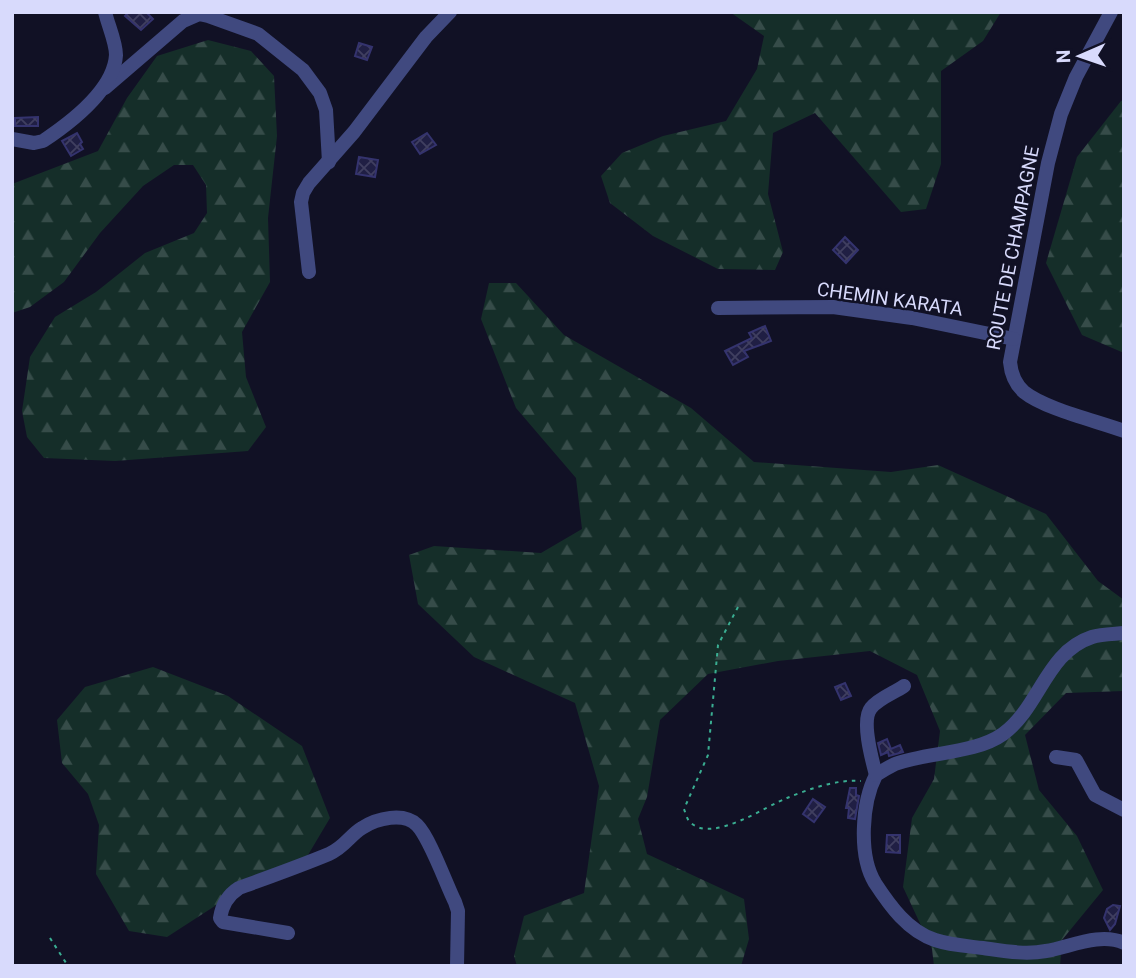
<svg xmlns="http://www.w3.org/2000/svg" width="1136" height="978" font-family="Roboto,sans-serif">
<defs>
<pattern id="forest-firs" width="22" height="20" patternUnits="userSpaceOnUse" patternTransform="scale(1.75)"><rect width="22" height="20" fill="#152e29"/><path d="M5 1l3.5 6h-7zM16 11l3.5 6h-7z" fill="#364c49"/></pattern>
<pattern id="building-cross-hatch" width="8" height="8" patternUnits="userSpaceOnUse" patternTransform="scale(1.75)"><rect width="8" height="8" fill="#201f44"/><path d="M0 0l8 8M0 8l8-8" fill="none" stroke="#403f60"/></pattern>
</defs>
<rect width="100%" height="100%" fill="#111125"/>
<g fill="url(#forest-firs)">
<polygon points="730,12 1001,12 983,41 941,71 941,164 926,209 901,212 815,113 773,133 768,194 783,252 775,270 718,269 653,236 610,203 601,176 622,153 663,136 726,121 757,69 764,36"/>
<polygon points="208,40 251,51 274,76 277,136 268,218 270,282 242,332 246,377 266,427 248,451 115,461 44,458 27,437 22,411 30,357 55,317 96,292 145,253 194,233 207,213 206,185 193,165 174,165 143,186 100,233 64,282 30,307 12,313 12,184 98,151 127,98 157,56"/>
<polygon points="1124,100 1124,353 1082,335 1046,263 1077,157 1121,101"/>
<polygon points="489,283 516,283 564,335 691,408 754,462 891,472 938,465 1046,514 1098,581 1124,600 1124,691 1066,693 1025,735 1039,790 1077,836 1103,890 1062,940 1060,966 934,966 932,949 903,887 912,818 934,779 940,731 917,675 870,651 778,661 708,674 660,720 647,797 638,819 647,854 744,899 749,939 741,966 517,966 514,956 524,916 584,893 599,786 575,703 474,657 418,604 409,555 434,546 541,553 582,529 576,478 516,408 481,319"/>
<polygon points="153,667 228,696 302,746 330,818 302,865 218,904 167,937 129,931 96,874 99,825 88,794 62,763 57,720 85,687"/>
</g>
<g fill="url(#building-cross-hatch)" stroke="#34336e" stroke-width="2">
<polygon points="129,12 146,12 153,19 141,30 125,16"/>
<polygon points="359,43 372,47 367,60 355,56"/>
<polygon points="38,117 38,126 15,126 15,118"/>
<polygon points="77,133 82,142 80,144 83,149 71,156 62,141"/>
<polygon points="427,133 436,145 420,154 412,142"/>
<polygon points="359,157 378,160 375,177 356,174"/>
<polygon points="845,237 858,250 846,263 833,250"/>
<polygon points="765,326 771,341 744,351 748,357 733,365 725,351 752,338 749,333"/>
<polygon points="845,683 851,696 841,700 835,687"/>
<polygon points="887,739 891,749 900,745 903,752 889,756 888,752 881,755 878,743"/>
<polygon points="850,788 856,788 856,795 859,796 855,819 848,818 849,808 846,808"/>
<polygon points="813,799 825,807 814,822 803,814"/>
<polygon points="887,835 900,835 900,853 886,852"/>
<polygon points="1113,905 1120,906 1115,924 1110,930 1104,918 1107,909"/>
</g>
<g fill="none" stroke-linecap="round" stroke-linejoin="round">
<g stroke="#3aae92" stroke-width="2" stroke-dasharray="3.5 5" stroke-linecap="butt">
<path d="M 738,607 L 718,645 L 708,755 L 684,809 C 686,814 687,820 691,823 C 713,843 766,806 787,798 C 809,789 837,779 861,781"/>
<polyline points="50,938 68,966"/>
</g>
<g stroke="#40497f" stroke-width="14">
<path d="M 1111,12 L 1076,77 L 1061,114 L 1048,163 L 1010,362 C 1011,373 1015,384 1024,392 C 1045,409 1097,421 1124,431"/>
<polyline points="105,88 183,21 199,14 208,16 258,34 303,70 320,93 326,110 329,162"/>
<path d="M 12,139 L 34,143 L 43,141 C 70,123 114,90 116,55 C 116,42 108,25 105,12"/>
<polyline points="309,272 301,202 303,193 309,183 354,132 426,37 450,12"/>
<polyline points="718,308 833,307 912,318 1014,339"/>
<path d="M 1124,633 C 1114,634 1101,634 1092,637 C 1046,652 1040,707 1003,734 C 975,754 927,752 895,764 C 889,767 882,771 876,775 C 862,802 858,855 875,883 C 890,906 908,931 935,940 C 950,945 967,946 983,948 C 1004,951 1025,955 1046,951 C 1070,947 1100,932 1124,943"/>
<polyline points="1056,757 1076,760 1095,795 1124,810"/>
<path d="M 876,775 C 872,760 861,720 871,708 C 879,698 894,693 904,686"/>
<path d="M 288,933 L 223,922 L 220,918 C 222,905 228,895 239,888 C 269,877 300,866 329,854 C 345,847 350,835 362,828 C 377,818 404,812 417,825 C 430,838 446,884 455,902 L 458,911 L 457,966"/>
</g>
</g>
<g text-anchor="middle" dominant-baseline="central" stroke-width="5" stroke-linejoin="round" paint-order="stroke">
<g font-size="19" fill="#d8dafc" stroke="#111125">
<text transform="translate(1013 248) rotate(-79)">ROUTE DE CHAMPAGNE</text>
<text transform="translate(890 299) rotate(8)">CHEMIN KARATA</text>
</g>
</g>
<rect width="1136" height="978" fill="none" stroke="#d8dafc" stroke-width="28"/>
<g transform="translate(1080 56) rotate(268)" stroke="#111125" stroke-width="5" paint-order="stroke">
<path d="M0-5L12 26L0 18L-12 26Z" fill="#d8dafc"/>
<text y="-10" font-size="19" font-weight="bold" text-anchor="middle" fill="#d8dafc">N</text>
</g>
</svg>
